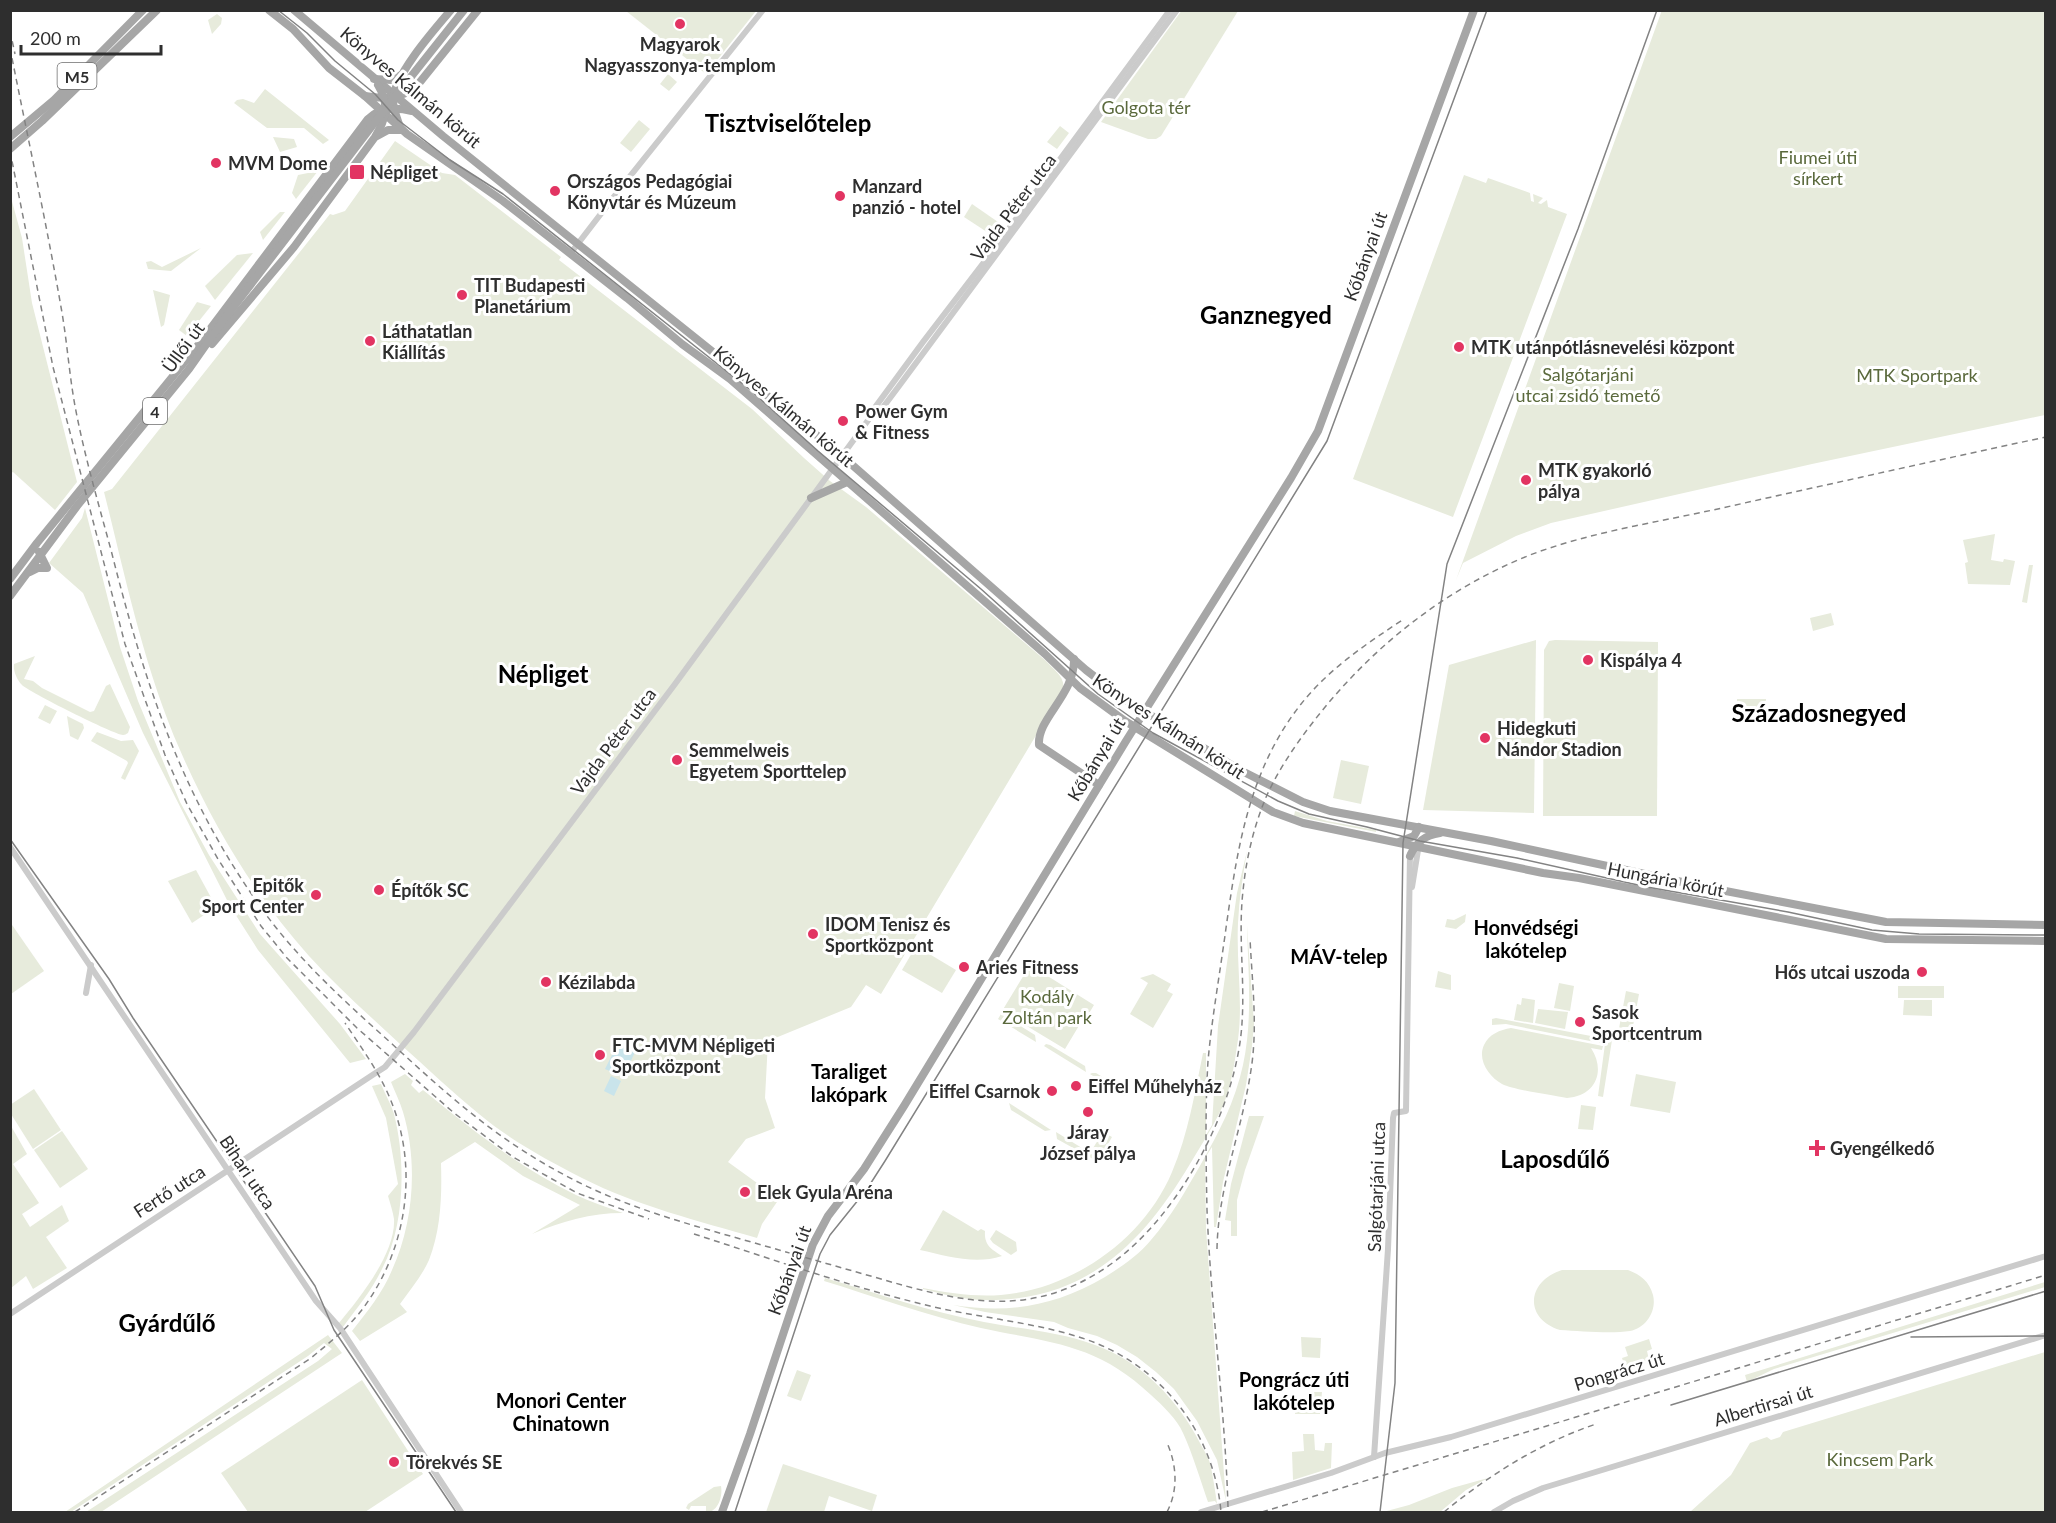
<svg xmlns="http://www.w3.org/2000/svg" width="2056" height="1523" font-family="Lato,sans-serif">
<rect width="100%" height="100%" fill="#fff"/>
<g fill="#e7ebdc">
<polygon points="1182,10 1238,11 1161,136 1156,139 1148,139 1101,122"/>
<polygon points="1662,10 2045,11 2045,415 1812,464 1551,523 1516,536 1463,563 1456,580"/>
<polygon points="626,11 756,11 706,74"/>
<polygon points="217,14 222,18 221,24 212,34 208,20"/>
<polygon points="668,74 677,82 669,91 660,84"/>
<polygon points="265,89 329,140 323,144 304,128 267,128 234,103 237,100 243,99 254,103"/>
<polygon points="639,120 650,129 631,152 620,143"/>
<polygon points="1060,126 1069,133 1057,149 1047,142"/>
<polygon points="273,137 294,139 297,147 280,152"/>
<path d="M 395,141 L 442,173 L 455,175 L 561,257 L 559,260 L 752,409 L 804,458 L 830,481 L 866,507 L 1046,661 C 1054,670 1068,679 1062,692 L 881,994 L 866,985 L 851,1007 L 768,1041 L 765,1098 L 775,1128 L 746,1139 L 728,1162 L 779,1199 L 762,1224 L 757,1238 C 699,1221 637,1206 582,1178 C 547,1160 510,1140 479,1114 C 452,1092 426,1067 400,1044 C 369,1015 337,987 309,956 C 255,896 212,824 180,750 C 144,668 126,579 104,492 L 112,489 L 330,214 L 333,215 L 345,211 Z"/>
<polygon points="318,171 296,199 292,193 298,175"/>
<polygon points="1464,175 1486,183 1488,178 1530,193 1531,201 1534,202 1533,194 1543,198 1538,203 1541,204 1547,200 1548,207 1567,214 1453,517 1353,479"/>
<polygon points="10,194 22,238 32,303 77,482 55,510 13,472 11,473"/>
<polygon points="972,204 998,222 990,234 964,217"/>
<polygon points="280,212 285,212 263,240 260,232"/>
<polygon points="201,248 171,271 148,269 146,262 151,261 162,267"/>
<polygon points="253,253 215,300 205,286 237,255"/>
<polygon points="153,290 170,295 164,325 161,327"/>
<polygon points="197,302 211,306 187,336 179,330"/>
<polygon points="85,508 120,647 138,701 180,802 209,855 260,934 340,1024 366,1059 350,1063 258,950 230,906 143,733 83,593 49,563 82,518"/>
<polygon points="1995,534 1991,560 2003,562 2004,559 2015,561 2010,585 1968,584 1965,563 1968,562 1963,540"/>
<polygon points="2029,565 2033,565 2027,603 2022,602"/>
<polygon points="1831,613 1834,625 1813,631 1810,618"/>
<polygon points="1536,640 1534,813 1423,810 1449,665"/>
<polygon points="1555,640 1658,642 1657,816 1543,816 1544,650 1549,641"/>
<path d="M 35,656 L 24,679 L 33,681 L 42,688 L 90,712 L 94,711 L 106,686 L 110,684 L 130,727 L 128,733 C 126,734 125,735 123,735 C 115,735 27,691 22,685 C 17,680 13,671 14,664 Z"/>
<polygon points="1737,699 1766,699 1766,712 1737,711"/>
<polygon points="45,705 57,711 50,724 38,718"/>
<polygon points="67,716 83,724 84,728 78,740 70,736"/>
<polygon points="97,732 121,741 133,740 139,751 125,780 121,778 128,763 127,761 91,741"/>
<polygon points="1341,760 1369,766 1361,804 1333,798"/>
<polygon points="1295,811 1327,821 1376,830 1376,832 1294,816"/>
<path d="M 1247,851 C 1243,875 1239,899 1238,923 C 1236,964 1244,1006 1237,1046 C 1234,1067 1230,1093 1220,1112 C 1211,1130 1200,1147 1190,1164 C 1141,1246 1083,1303 981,1300 C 961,1299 942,1294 923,1289 L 923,1288 C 949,1293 974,1297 1001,1295 C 1073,1289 1144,1239 1172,1172 C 1188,1135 1195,1092 1203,1053 L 1206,1053 L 1206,1135 L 1212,1125 L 1218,1026 L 1237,893 Z"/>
<polygon points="196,870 214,903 213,909 192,923 168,881"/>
<polygon points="1466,914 1465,922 1456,929 1445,927 1447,919 1454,920"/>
<polygon points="10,922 44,971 11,994 10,994"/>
<path d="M 1247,925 L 1254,1024 L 1252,1046 L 1246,1085 L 1223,1182 L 1216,1227 L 1214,1227 L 1212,1147 L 1205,1158 L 1206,1229 L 1226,1501 L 1217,1460 L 1197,1421 L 1174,1389 L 1156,1372 L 1137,1357 L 1117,1345 L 1097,1336 L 1068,1328 L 1054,1322 L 985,1312 L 953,1305 C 1010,1314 1055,1306 1105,1277 C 1121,1267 1139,1255 1151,1240 C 1171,1217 1186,1190 1201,1164 C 1219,1132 1235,1102 1243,1065 C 1253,1019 1248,971 1247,925 Z"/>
<polygon points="916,946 956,970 942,993 902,970"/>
<polygon points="1030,965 1094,1005 1088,1015 1086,1014 1065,1049 1002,1011"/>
<polygon points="1438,971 1451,975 1451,990 1435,987"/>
<polygon points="1153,974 1171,984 1167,991 1173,994 1153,1028 1130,1014 1148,983 1140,978"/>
<polygon points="1559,983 1574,986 1570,1011 1554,1008"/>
<rect x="1898" y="986" width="46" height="12"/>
<polygon points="1626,991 1639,994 1630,1042 1617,1039"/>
<polygon points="1522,998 1535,1000 1533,1023 1514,1020 1517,1004 1521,1005"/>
<polygon points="1904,1000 1932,1000 1932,1016 1903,1015"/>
<polygon points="1538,1009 1568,1012 1565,1029 1535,1023"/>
<polygon points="1001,1014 1035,1035 1036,1042 998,1019"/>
<polygon points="1496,1018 1612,1040 1603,1097 1598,1096 1605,1044 1506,1024 1492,1025 1492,1019"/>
<path d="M 1511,1028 L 1603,1046 L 1602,1050 L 1591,1048 C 1606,1071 1596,1096 1567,1098 C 1552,1095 1514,1090 1502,1084 C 1489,1077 1477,1060 1484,1045 C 1489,1034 1500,1030 1511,1028 Z"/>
<polygon points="1046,1044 1050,1045 1085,1066 1086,1072 1044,1046"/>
<polygon points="1092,1073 1096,1073 1127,1092 1125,1096 1090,1074"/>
<path d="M 405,1074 L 413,1081 L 411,1085 L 419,1093 L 423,1090 C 471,1129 520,1168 576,1195 C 591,1202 607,1207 623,1213 C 590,1213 563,1221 532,1234 L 580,1205 L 523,1176 L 475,1142 L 441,1163 C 442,1195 441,1230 429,1260 C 422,1276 410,1290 400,1304 L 407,1312 L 360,1341 L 352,1331 C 367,1312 383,1292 392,1270 C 414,1222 418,1162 403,1112 C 400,1102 395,1092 391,1082 Z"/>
<polygon points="1636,1074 1676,1082 1670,1113 1630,1106"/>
<path d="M 381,1084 C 385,1094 391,1104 394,1114 C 406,1161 405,1225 382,1269 C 372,1290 357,1308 343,1327 L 339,1323 C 359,1299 396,1253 394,1219 C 393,1212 390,1203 388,1196 L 398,1184 L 386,1118 L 372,1086 Z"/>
<polygon points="34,1089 61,1130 33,1149 11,1114 10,1105"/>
<polygon points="1009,1103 1051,1130 1045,1131 1011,1110"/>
<polygon points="1581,1105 1596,1107 1593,1130 1578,1129"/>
<polygon points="1249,1116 1264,1116 1245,1170 1237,1200 1237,1236 1231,1236 1231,1221 1225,1220 1231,1184"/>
<polygon points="11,1126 27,1154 13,1164 39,1203 22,1214 30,1227 62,1205 69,1221 46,1237 67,1268 33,1289 26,1276 11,1288"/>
<polygon points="62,1131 88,1169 60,1188 34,1150"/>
<polygon points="1056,1132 1090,1153 1103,1132 1112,1137 1101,1156 1093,1159 1057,1139"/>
<path d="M 943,1210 L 978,1231 L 981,1229 L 985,1231 C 984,1245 991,1249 1002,1256 C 975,1265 947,1256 920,1250 Z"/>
<polygon points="996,1230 1016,1242 1017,1251 1011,1255 993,1243 990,1239"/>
<path d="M 1562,1270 L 1628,1270 C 1641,1275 1649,1281 1653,1295 C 1657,1311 1646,1328 1630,1331 C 1611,1334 1580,1331 1560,1330 C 1523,1318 1527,1281 1562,1270 Z"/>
<path d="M 825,1278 C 877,1293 930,1312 984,1322 C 1021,1329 1060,1332 1095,1345 C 1142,1362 1177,1399 1200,1443 C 1203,1449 1208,1456 1210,1463 C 1213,1476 1215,1490 1217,1504 L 1215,1501 L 1208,1502 C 1200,1479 1193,1455 1183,1433 C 1177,1419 1163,1406 1151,1395 C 1096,1343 1050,1343 981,1328 C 928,1316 876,1297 824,1281 Z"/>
<polygon points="2045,1282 2045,1287 1774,1369 1747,1382 1745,1375"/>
<polygon points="328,1335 342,1353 101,1512 86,1512 318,1361 332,1349 324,1343 308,1356 71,1512 65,1512"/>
<polygon points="1301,1337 1321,1338 1320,1358 1302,1357"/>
<polygon points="1649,1339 1652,1349 1647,1351 1649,1360 1625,1367 1622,1358 1628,1356 1625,1347"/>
<polygon points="2045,1352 2045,1512 1690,1512 1731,1475 1750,1443 1767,1437 1771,1440 1780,1437 1783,1432"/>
<polygon points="797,1370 811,1375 801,1401 787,1396"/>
<polygon points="362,1380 423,1474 365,1512 248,1512 221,1473"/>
<polygon points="1307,1392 1322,1392 1320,1414 1295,1414 1294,1400 1307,1400"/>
<polygon points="1303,1434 1314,1434 1315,1450 1324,1451 1325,1443 1332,1443 1331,1468 1293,1480 1292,1452 1304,1451"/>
<polygon points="783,1464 877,1495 872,1511 829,1496 824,1512 766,1512"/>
<polygon points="1488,1478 1466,1490 1440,1512 1383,1512 1409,1505 1452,1488"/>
<path d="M 721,1486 C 723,1496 718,1513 706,1512 L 706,1506 L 691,1506 L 689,1510 L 686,1508 L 688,1504 L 714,1487 Z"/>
</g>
<g fill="#c9e4eb">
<polygon points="620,1039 637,1048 623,1077 605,1069"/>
<polygon points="611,1076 621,1081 614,1096 604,1091"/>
</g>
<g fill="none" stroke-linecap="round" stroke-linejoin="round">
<g stroke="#cbcbcb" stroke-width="6">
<polyline points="570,254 623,185 763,10"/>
<polyline points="872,417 881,410 899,386 1177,10"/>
<polyline points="10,847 316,1301 340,1328 461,1512"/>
<polyline points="1412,887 1419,844"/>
<polyline points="86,993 91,965"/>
<polyline points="10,1314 374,1074 385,1067 414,1032 675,684 869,419 876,406 923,342 988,257 1170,10"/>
<polyline points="1374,1457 1388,1249 1393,1118 1394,1113 1406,1111 1410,854"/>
<polyline points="1201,1512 1331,1473 1385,1453 1451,1437 2046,1256"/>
<polyline points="1494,1512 1513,1501 1543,1488 2046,1335"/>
</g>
<g stroke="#a6a6a6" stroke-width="8">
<polyline points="269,10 293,29 329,68 365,96 407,134 503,201 627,298 682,344 730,379 1045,654 1080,688 1125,721 1273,812 1303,823 1543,873 1579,878 1886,939 2046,941"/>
<polyline points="294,10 443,136 834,449 1086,670 1121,697 1238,769 1303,802 1330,811 1491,841 1710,888 1886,922 2046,925"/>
<polyline points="374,79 392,80 401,75"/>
<path d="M 365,96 C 383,99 401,99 416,87 L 478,10"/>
<path d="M 400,127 C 397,118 393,109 393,100 C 394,75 434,30 451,10"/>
<polyline points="377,136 388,130 402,130"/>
<polyline points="10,137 54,100 143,10"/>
<polyline points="10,149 42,121 157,10"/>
<path d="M 212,344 L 294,247 L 375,137 C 386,119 390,105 378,85"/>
<path d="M 193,352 L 368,119 C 380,107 396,107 412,111"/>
<polyline points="811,498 847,482"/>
<polyline points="30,572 38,568 47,568 39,552"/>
<polyline points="10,579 37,543 196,348"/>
<polyline points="10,596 77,506 189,369 222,322 375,122 464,10"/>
<path d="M 1074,659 C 1075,695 1037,718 1039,745 L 1099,785"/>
<polyline points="1399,842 1414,836 1419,827"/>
<path d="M 1410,856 C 1416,842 1425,835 1440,833"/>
<polyline points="722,1512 750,1434 813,1244 828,1216 864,1169 904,1106 1126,741 1291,478 1318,431 1474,10"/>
</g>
<g stroke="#838383" stroke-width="1.5">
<polyline points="278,10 307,33 335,61 375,94 398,120 450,160 503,194 749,389 818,451 981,589 1098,694 1153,733 1278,801 1309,814 1367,827 1420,841 1517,858 1647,887 1788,912 1872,930 1919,934 2046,935"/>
<polyline points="10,839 109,979 133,1018 315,1286 334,1330 456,1512"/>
<polyline points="1911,1337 2046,1336"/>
<polyline points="1671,1405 2046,1291"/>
<polyline points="735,1512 820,1254 830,1235 867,1189 885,1161 1327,441 1487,10"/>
<polyline points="1380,1512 1395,1383 1403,843 1447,564 1578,229 1657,10"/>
</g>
<g stroke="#838383" stroke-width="1.5" stroke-dasharray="6 4.5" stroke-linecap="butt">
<polyline points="10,31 15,54"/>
<path d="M 10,48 C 27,134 46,221 61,307 C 67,340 69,373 75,406 C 84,454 98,502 111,550 C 143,677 179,790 255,899 C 292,954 342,999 391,1043 C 452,1099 501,1143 576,1181 C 639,1213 711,1230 779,1250 C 811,1259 842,1268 874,1277 C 960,1302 1031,1321 1111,1264 C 1180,1215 1237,1107 1242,1023 C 1245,979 1238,935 1243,891 C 1246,859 1254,825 1267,795 C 1281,765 1300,738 1321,712 C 1376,644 1447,588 1530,555 C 1590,532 1659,522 1722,508 C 1830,484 1938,460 2046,437"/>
<polyline points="10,151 53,367 125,644 165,755 187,804 218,859 261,926 287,958 357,1028 454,1113 513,1157 577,1193 649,1219"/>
<path d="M 694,1234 C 772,1259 850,1287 930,1306 C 980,1318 1033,1322 1082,1338 C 1159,1363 1214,1431 1221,1512"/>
<path d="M 1217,1249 C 1218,1187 1242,1131 1251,1070 C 1258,1026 1252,983 1250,938"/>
<path d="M 1228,1507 C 1225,1408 1211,1309 1207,1210 C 1206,1161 1205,1110 1208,1061 C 1212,1017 1220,973 1226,928 C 1237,851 1248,776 1295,712 C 1324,672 1363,646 1404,619"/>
<path d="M 75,1512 L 311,1358 C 329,1343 347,1329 361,1311 C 405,1254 419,1174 393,1106 C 382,1076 363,1050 345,1023"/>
<path d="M 1167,1512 C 1178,1491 1177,1467 1168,1445"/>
<polyline points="1262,1512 2046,1275"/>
<path d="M 1444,1512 C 1489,1475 1540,1443 1596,1424"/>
</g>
</g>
<g fill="#e23462" stroke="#fff" stroke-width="2">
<circle cx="680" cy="24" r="6"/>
<circle cx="216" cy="163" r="6"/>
<rect x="349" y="164" width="16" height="16" rx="3"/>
<circle cx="555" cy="191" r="6"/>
<circle cx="840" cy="196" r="6"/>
<circle cx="462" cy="295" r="6"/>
<circle cx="370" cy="341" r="6"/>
<circle cx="1459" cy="347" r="6"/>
<circle cx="843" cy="421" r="6"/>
<circle cx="1526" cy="480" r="6"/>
<circle cx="1588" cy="660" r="6"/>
<circle cx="1485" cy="738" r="6"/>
<circle cx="677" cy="760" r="6"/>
<circle cx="379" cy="890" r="6"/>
<circle cx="316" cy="895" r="6"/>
<circle cx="813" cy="934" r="6"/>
<circle cx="964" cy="967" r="6"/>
<circle cx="1922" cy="972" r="6"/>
<circle cx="546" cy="982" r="6"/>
<circle cx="1580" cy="1022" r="6"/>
<circle cx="600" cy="1055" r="6"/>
<circle cx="1076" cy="1086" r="6"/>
<circle cx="1052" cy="1091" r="6"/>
<circle cx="1088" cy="1112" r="6"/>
<path d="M1814 1139h6v6h6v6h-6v6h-6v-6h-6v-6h6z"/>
<circle cx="745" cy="1192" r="6"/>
<circle cx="394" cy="1462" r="6"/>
</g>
<g text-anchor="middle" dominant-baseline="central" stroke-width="6" stroke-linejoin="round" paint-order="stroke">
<g fill="#fff" stroke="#6d6d6d" stroke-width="1.5">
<rect x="57.5" y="63" width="39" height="26" rx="4.5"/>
<rect x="143" y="398" width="24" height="26" rx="4.5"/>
</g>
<g font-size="16" font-weight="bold" fill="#2e2e2e">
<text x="77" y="76">M5</text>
<text x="155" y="411">4</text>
</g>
<g font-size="18" font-weight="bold" fill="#2e2e2e" stroke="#fff" text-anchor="start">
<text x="680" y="44" text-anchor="middle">Magyarok<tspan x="680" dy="21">Nagyasszonya-templom</tspan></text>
<text x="228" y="163">MVM Dome</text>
<text x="370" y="172">Népliget</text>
<text x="567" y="181">Országos Pedagógiai<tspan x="567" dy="21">Könyvtár és Múzeum</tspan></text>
<text x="852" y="186">Manzard<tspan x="852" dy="21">panzió - hotel</tspan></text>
<text x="474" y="285">TIT Budapesti<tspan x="474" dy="21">Planetárium</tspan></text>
<text x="382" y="331">Láthatatlan<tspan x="382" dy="21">Kiállítás</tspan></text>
<text x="1471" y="347">MTK utánpótlásnevelési központ</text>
<text x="855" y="411">Power Gym<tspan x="855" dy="21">&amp; Fitness</tspan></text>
<text x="1538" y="470">MTK gyakorló<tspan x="1538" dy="21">pálya</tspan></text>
<text x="1600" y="660">Kispálya 4</text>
<text x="1497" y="728">Hidegkuti<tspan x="1497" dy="21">Nándor Stadion</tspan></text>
<text x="689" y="750">Semmelweis<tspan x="689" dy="21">Egyetem Sporttelep</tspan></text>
<text x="304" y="885" text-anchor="end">Epitők<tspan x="304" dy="21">Sport Center</tspan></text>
<text x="391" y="890">Építők SC</text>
<text x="825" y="924">IDOM Tenisz és<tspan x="825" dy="21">Sportközpont</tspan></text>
<text x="976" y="967">Aries Fitness</text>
<text x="1910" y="972" text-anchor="end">Hős utcai uszoda</text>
<text x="558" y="982">Kézilabda</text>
<text x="1592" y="1012">Sasok<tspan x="1592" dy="21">Sportcentrum</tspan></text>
<text x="612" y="1045">FTC-MVM Népligeti<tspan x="612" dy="21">Sportközpont</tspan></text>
<text x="1088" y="1086">Eiffel Műhelyház</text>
<text x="1040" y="1091" text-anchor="end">Eiffel Csarnok</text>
<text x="1088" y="1132" text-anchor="middle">Járay<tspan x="1088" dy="21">József pálya</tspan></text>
<text x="1830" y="1148">Gyengélkedő</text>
<text x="757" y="1192">Elek Gyula Aréna</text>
<text x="406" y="1462">Törekvés SE</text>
</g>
<g font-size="18" fill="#2e2e2e" stroke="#fff">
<text transform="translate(411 87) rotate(40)">Könyves Kálmán körút</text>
<text transform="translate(1013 207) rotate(-53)">Vajda Péter utca</text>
<text transform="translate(1365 256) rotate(-70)">Kőbányai út</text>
<text transform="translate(183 347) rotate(-54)">Üllői út</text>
<text transform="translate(784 406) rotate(40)">Könyves Kálmán körút</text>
<text transform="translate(1169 726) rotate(33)">Könyves Kálmán körút</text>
<text transform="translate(613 741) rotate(-53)">Vajda Péter utca</text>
<text transform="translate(1096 759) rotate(-59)">Kőbányai út</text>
<text transform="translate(1666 879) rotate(11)">Hungária körút</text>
<text transform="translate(248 1172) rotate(56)">Bihari utca</text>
<text transform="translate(1376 1187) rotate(-88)">Salgótarjáni utca</text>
<text transform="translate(169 1191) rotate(-33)">Fertő utca</text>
<text transform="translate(789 1270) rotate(-70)">Kőbányai út</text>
<text transform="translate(1619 1371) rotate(-17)">Pongrácz út</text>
<text transform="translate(1763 1405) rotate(-17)">Albertirsai út</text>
</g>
<g font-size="18" fill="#5a693c" stroke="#fff">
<text x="1146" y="107">Golgota tér</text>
<text x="1818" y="157">Fiumei úti<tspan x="1818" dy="21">sírkert</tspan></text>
<text x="1588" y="374">Salgótarjáni<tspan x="1588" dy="21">utcai zsidó temető</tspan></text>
<text x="1917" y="375">MTK Sportpark</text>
<text x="1047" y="996">Kodály<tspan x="1047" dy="21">Zoltán park</tspan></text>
<text x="1880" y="1459">Kincsem Park</text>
</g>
<g font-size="20" font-weight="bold" fill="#000" stroke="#fff">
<text x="1526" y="927">Honvédségi<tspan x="1526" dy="23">lakótelep</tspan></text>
<text x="1339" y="956">MÁV-telep</text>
<text x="849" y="1071">Taraliget<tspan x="849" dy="23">lakópark</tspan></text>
<text x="1294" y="1379">Pongrácz úti<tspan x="1294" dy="23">lakótelep</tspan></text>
<text x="561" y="1400">Monori Center<tspan x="561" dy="23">Chinatown</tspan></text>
</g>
<g font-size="24" font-weight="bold" fill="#000" stroke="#fff">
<text x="788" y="122">Tisztviselőtelep</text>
<text x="1266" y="314">Ganznegyed</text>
<text x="543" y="673">Népliget</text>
<text x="1819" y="712">Századosnegyed</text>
<text x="1555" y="1158">Laposdűlő</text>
<text x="167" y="1322">Gyárdűlő</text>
</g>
</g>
<rect width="2056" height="1523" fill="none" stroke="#2e2e2e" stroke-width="24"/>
<path d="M21 45v9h140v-9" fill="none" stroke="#2e2e2e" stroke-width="3"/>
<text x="30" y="45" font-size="18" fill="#2e2e2e" stroke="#ffffff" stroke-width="4.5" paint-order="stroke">200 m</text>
</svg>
